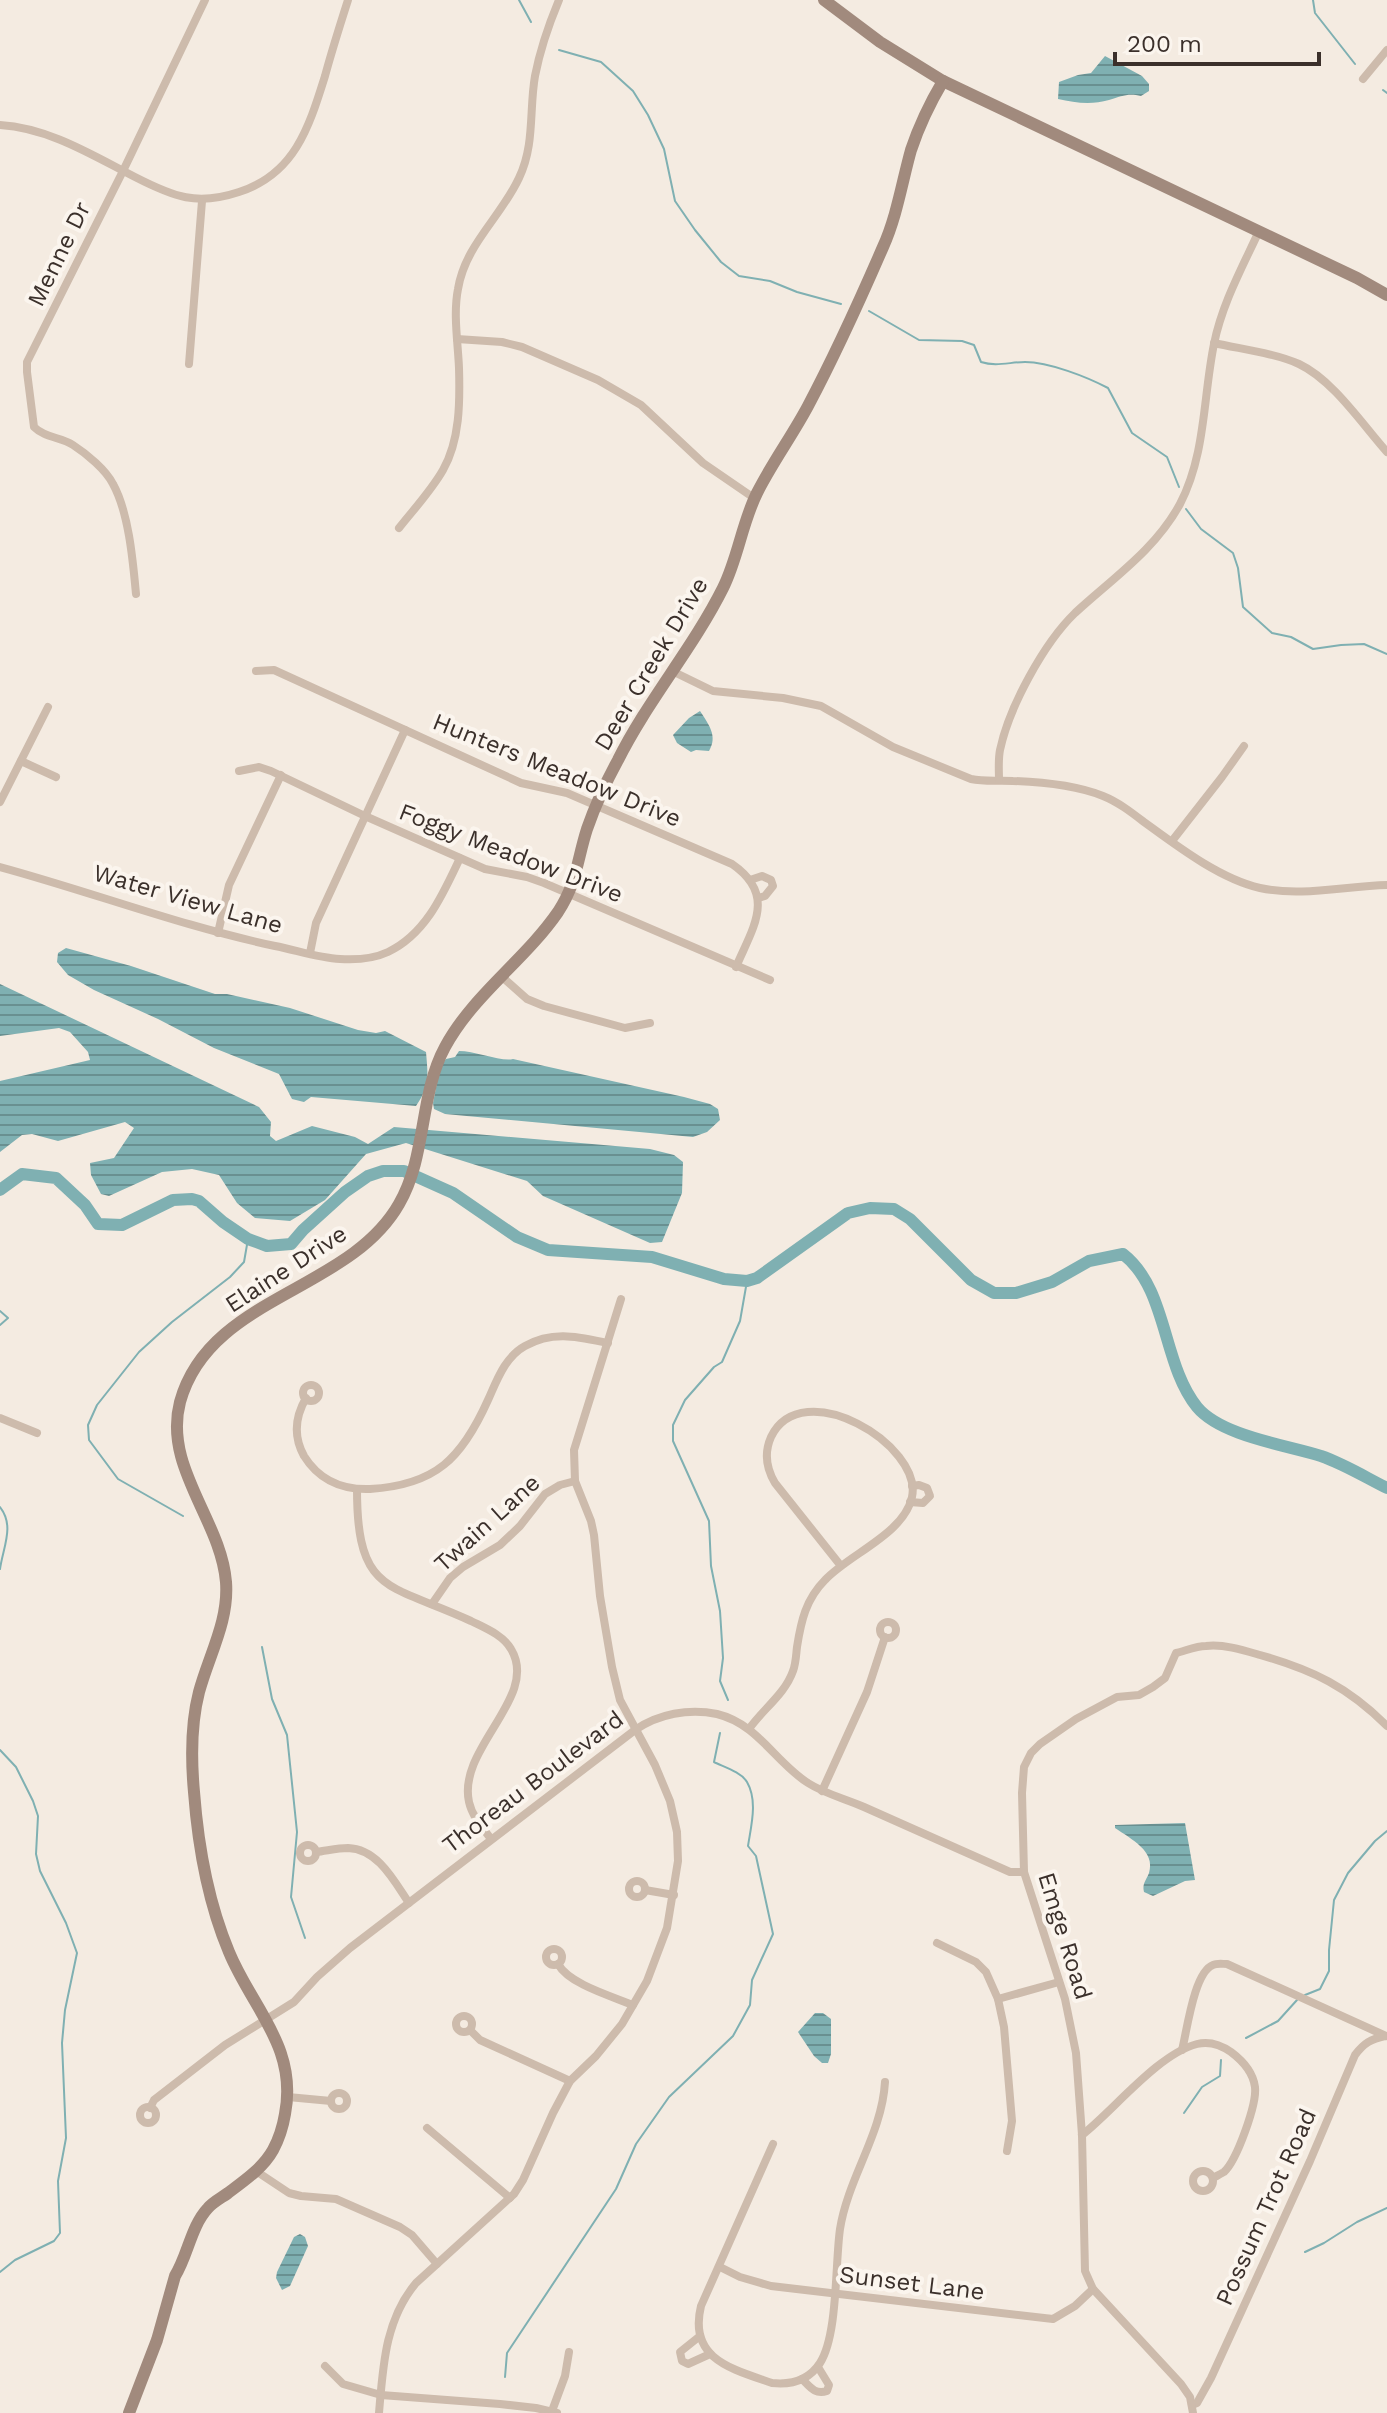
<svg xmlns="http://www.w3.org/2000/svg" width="1387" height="2413" font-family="'Work Sans',sans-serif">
<defs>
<pattern id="water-rules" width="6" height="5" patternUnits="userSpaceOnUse" patternTransform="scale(2)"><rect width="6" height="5" fill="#7fb0b2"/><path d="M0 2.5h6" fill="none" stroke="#699091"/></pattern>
</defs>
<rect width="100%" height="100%" fill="#f4ebe1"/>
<g fill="url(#water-rules)">
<path d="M 1105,56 L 1142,76 L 1149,84 L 1149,91 L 1141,96 C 1128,93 1122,96 1109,100 C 1092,105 1075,103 1058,99 L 1059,82 L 1078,75 L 1091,73 Z"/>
<path d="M 700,711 C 709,725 718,736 709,751 L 696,750 L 691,752 L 677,743 L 673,735 L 689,718 Z"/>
<path d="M 66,948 L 131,966 L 215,994 L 227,994 L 290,1008 L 358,1030 L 376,1033 L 385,1031 L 426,1052 C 428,1076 430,1086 416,1106 L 311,1097 L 304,1102 L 292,1099 L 279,1074 L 214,1048 L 158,1019 L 94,990 L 68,975 L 57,962 L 58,953 Z"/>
<polygon points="0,984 259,1107 271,1122 270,1136 276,1141 312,1126 355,1137 368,1144 394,1127 650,1149 674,1155 683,1162 682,1193 662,1242 650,1243 543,1196 527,1181 406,1143 366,1154 325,1200 290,1221 255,1218 237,1203 219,1175 192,1169 162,1172 109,1196 101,1194 91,1175 90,1163 114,1158 134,1128 125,1122 58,1141 32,1134 22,1135 0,1152 0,1081 90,1060 88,1052 70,1032 59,1028 0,1036"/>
<path d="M 459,1051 C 475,1051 502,1062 513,1059 L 684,1097 L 710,1104 L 718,1109 L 720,1120 L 707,1132 L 693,1137 L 445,1114 L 434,1109 L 433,1103 L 440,1067 L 446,1059 L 455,1057 Z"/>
<path d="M 1185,1823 L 1195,1880 L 1185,1881 L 1153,1896 L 1144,1892 C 1142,1883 1146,1881 1149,1873 C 1156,1851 1131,1839 1115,1828 L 1115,1825 Z"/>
<polygon points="815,2013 823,2013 831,2019 831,2054 828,2063 822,2063 814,2056 798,2032"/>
<polygon points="300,2234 305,2237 308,2246 290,2286 282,2290 276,2278 277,2272 294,2237"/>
</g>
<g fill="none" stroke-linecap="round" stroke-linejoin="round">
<g stroke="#7fb0b2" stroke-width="2">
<polyline points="519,0 531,22"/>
<polyline points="1313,0 1315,13 1355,64"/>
<polyline points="559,50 601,62 633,91 648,115 664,149 675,201 695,230 721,262 739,276 770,281 797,292 841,304"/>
<polyline points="1383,90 1387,93"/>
<path d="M 869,311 L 919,340 L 962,341 L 974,345 L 981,362 C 996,367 1010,362 1025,362 C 1049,362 1087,377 1108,388 L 1132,433 L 1167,457 L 1179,487"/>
<polyline points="1186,509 1201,529 1233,553 1238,568 1243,607 1272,633 1291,637 1313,649 1341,645 1364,644 1387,654"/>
<polyline points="0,1311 8,1318 0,1325"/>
<path d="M 0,1507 C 15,1526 3,1547 0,1569"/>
<polyline points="183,1516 118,1479 89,1440 88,1425 97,1405 139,1352 172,1322 230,1277 244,1262 248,1239"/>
<polyline points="262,1647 272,1699 287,1735 297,1832 291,1897 305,1938"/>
<polyline points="728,1700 720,1681 723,1658 720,1611 711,1566 709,1521 673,1441 673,1425 685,1400 714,1367 722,1362 740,1321 747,1281"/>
<polyline points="0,1750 16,1767 33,1801 38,1816 36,1854 40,1871 66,1923 77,1953 65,2010 62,2043 66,2138 58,2181 60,2233 54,2241 15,2260 0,2272"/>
<polyline points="1305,1995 1320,1989 1329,1971 1329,1950 1334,1900 1348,1873 1375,1841 1387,1831"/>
<polyline points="1246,2038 1278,2021 1297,2000"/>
<polyline points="1184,2113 1202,2087 1220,2076 1221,2060"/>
<polyline points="1305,2252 1324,2243 1357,2222 1387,2208"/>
<path d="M 505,2377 L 507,2353 L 616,2189 L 636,2144 L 669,2097 L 733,2036 L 750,2005 L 752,1980 L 773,1934 L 756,1856 L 748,1846 C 751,1826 758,1801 747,1782 C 741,1772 724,1767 714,1762 L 720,1733"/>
</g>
<path stroke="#7fb0b2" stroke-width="12" d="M 0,1190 L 22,1174 L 56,1178 L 85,1205 L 98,1224 L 122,1225 L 173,1200 L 192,1199 L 199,1201 L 223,1222 L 248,1239 L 267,1246 L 291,1244 L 303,1230 L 345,1192 L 368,1176 L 383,1171 L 404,1171 L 453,1193 L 517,1237 L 548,1250 L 652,1257 L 724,1279 L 747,1281 L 757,1278 L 848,1213 L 870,1208 L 894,1209 L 910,1219 L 971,1280 L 994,1293 L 1016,1293 L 1052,1282 L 1089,1261 L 1123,1254 C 1168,1289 1162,1364 1197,1407 C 1221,1436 1286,1445 1321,1456 C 1344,1464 1365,1477 1387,1488"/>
<g stroke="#cdbbac" stroke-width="8">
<polyline points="1363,79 1387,50"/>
<path d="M 0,125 C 49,128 92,155 135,177 C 174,197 197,206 239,192 C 295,174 309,127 325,76 C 332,50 340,25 348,0"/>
<polyline points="457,339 502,342 522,347 598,380 641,405 703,463 754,498"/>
<path d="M 1214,343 C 1240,349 1275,353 1299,364 C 1333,380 1362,424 1387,452"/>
<polyline points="189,364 202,201"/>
<path d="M 399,528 C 414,509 431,491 443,470 C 460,440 460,402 459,368 C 458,343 453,314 458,289 C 465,245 501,217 519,178 C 535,145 529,110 535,76 C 540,50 549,24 559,0"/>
<path d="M 136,594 C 133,562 129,513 113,484 C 106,470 87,454 73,445 C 61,437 45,438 34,427 L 27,372 L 27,362 L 123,171 L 205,0"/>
<path d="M 256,671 L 274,670 L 521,783 L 567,793 L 732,864 C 777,895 753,927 736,967"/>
<path d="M 672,671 L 713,691 L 783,698 L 821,706 L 893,747 L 971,779 C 985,782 999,780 1013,781 C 1043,782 1075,785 1103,796 C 1118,802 1131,812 1144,822 C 1177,846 1220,879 1260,888 C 1301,897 1345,886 1387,885"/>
<polyline points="21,761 56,777"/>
<polyline points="239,771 259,767 271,771 365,816 485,869 527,877 544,883 770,980"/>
<path d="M 999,780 C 999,771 998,760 1000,750 C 1009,707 1044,643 1075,613 C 1113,578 1155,550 1180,504 C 1206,454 1203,397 1214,344 C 1222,304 1242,268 1259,231"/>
<polyline points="0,802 48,707"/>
<polyline points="1172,841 1222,777 1244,746"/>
<path d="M 0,867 C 92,892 181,926 275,946 C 296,950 318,958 340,959 C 356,960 373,959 388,952 C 426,934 443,894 460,858"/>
<polyline points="750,880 762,876 771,880 773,886 765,896 758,898"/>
<polyline points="218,933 229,885 281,775"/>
<polyline points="310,953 316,923 405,730"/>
<polyline points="501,976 527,999 544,1006 625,1028 650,1023"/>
<circle cx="311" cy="1393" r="8"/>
<path d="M 306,1398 C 295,1417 293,1436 304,1456 C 319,1480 342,1490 370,1489 C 436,1485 462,1458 488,1400 C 497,1380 505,1357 525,1346 C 553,1330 579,1337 608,1343"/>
<polyline points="0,1418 37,1433"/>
<path d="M 357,1489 C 357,1595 389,1583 471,1621 C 485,1628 503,1635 511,1649 C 540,1697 457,1748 469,1802 C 472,1816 482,1827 491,1839"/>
<polyline points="910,1502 923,1503 930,1496 927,1488 919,1485 912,1486"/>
<polyline points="432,1604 450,1578 463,1567 500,1545 520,1526 545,1494 560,1485 575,1481"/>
<circle cx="888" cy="1630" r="8"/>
<path d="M 749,1729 C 763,1709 785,1694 793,1671 C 796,1663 796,1655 797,1647 C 801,1621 806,1599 825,1580 C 849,1554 904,1534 912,1497 C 923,1445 802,1373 771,1437 C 764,1453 766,1468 775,1483 L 841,1566"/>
<polyline points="822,1791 867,1692 885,1637"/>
<circle cx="308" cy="1853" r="8"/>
<path d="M 316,1852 C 326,1851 337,1848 348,1848 C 378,1849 394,1881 409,1903"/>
<circle cx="637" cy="1889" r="8"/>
<polyline points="645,1890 674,1895"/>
<polyline points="937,1943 976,1962 986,1972 998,1999 1004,2027 1012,2121 1007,2151"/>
<circle cx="554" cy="1957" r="8"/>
<path d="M 558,1964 C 569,1984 611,1996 633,2005"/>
<polyline points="998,1999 1059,1982"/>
<circle cx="464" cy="2024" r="8"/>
<polyline points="470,2030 480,2040 570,2081"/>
<path d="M 1182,2050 C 1187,2031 1194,1972 1213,1965 C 1217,1963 1222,1964 1227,1964 L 1386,2036"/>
<circle cx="339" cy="2101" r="8"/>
<polyline points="288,2097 331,2101"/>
<circle cx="148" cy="2115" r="8"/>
<path d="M 150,2108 L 154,2100 L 225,2045 L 294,2002 L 317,1977 L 350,1948 L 635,1730 C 658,1714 689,1708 717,1714 C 758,1724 775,1762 808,1783 C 825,1794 846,1799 864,1807 C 913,1829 961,1850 1010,1872 L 1024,1872"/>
<polyline points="427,2128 510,2198"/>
<path d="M 1082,2135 C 1114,2110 1158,2054 1197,2044 C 1209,2041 1221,2045 1231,2052 C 1243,2061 1253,2072 1255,2087 C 1257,2104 1237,2160 1224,2172 C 1222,2173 1215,2177 1213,2178"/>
<path d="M 773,2144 L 701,2306 C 688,2359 732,2369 772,2383 C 791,2385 809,2380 820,2363 C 838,2335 835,2264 840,2229 C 848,2178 882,2134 885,2082"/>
<circle cx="1203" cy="2181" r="10"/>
<polyline points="256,2171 289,2193 301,2196 336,2199 400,2227 412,2235 437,2264"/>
<polyline points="720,2267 740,2277 771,2286 1053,2319 1075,2306 1093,2289"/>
<polyline points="700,2336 680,2352 682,2361 688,2364 710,2354"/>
<polyline points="325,2366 343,2384 381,2395 500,2404 536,2408 557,2413"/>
<path d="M 802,2379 C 810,2387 815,2395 827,2391 L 829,2385 L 818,2367"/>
<path d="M 1192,2405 L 1197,2403 L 1211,2378 L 1310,2161 L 1355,2055 C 1364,2043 1371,2039 1385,2036"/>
<polyline points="552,2411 565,2376 569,2352"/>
<path d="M 379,2413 C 383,2366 385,2320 416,2283 L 514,2194 L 523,2180 L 553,2113 L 570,2081 L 596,2056 L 622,2024 L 647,1981 L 667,1928 L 678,1861 L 677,1832 L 670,1801 L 655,1765 L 620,1700 L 612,1667 L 600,1596 L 594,1535 L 591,1521 L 575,1481 L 574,1450 L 621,1299"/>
<path d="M 1193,2413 L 1190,2397 L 1181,2384 L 1093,2289 L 1085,2271 L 1082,2135 L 1076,2053 L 1065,1999 L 1024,1872 L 1022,1793 L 1024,1767 L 1031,1753 L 1040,1744 L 1076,1719 L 1117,1697 L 1139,1695 L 1153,1687 L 1165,1678 L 1176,1653 C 1185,1651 1196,1646 1206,1646 C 1224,1644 1243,1650 1260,1655 C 1313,1670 1348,1687 1387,1726"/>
</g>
<g stroke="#a18a7d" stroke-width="12">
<polyline points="824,0 880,42 943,81 1357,278 1387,295"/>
<path d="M 129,2413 L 157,2340 L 175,2276 C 188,2255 191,2226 208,2208 C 213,2202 221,2198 228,2193 C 244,2181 263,2168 273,2150 C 279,2139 283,2126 285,2114 C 298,2047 252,2008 229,1952 C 208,1902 198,1845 194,1792 C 191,1759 191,1723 199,1692 C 209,1655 229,1621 226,1582 C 221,1520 163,1467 180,1402 C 209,1296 349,1292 399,1204 C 427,1156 419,1095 445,1047 C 473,995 525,960 558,912 C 577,883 577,860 587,829 C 595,806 606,782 618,760 C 648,700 693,648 723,588 C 738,558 742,523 757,493 C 772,463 792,436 808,406 C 835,355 860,300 883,247 C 897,216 902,182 911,150 C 919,126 930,103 943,81"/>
</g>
</g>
<g text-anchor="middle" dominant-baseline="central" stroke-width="8" stroke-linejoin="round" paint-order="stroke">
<g font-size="24" fill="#3b302b" stroke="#fbf5ee">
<text transform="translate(59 254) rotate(-64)">Menne Dr</text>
<text transform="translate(651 664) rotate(-59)">Deer Creek Drive</text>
<text transform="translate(557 770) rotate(22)">Hunters Meadow Drive</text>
<text transform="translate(511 853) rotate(21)">Foggy Meadow Drive</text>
<text transform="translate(188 899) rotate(16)">Water View Lane</text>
<text transform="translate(286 1269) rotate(-33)">Elaine Drive</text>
<text transform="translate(487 1523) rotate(-42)">Twain Lane</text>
<text transform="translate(533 1782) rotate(-37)">Thoreau Boulevard</text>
<text transform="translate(1065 1936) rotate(73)">Emge Road</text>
<text transform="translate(1266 2207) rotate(-66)">Possum Trot Road</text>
<text transform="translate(912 2283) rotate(7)">Sunset Lane</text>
</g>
</g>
<path d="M1115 52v12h204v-12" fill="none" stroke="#3b302b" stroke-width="4"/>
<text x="1127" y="52" font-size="24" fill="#3b302b" stroke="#fbf5ee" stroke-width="6" paint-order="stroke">200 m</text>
</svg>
